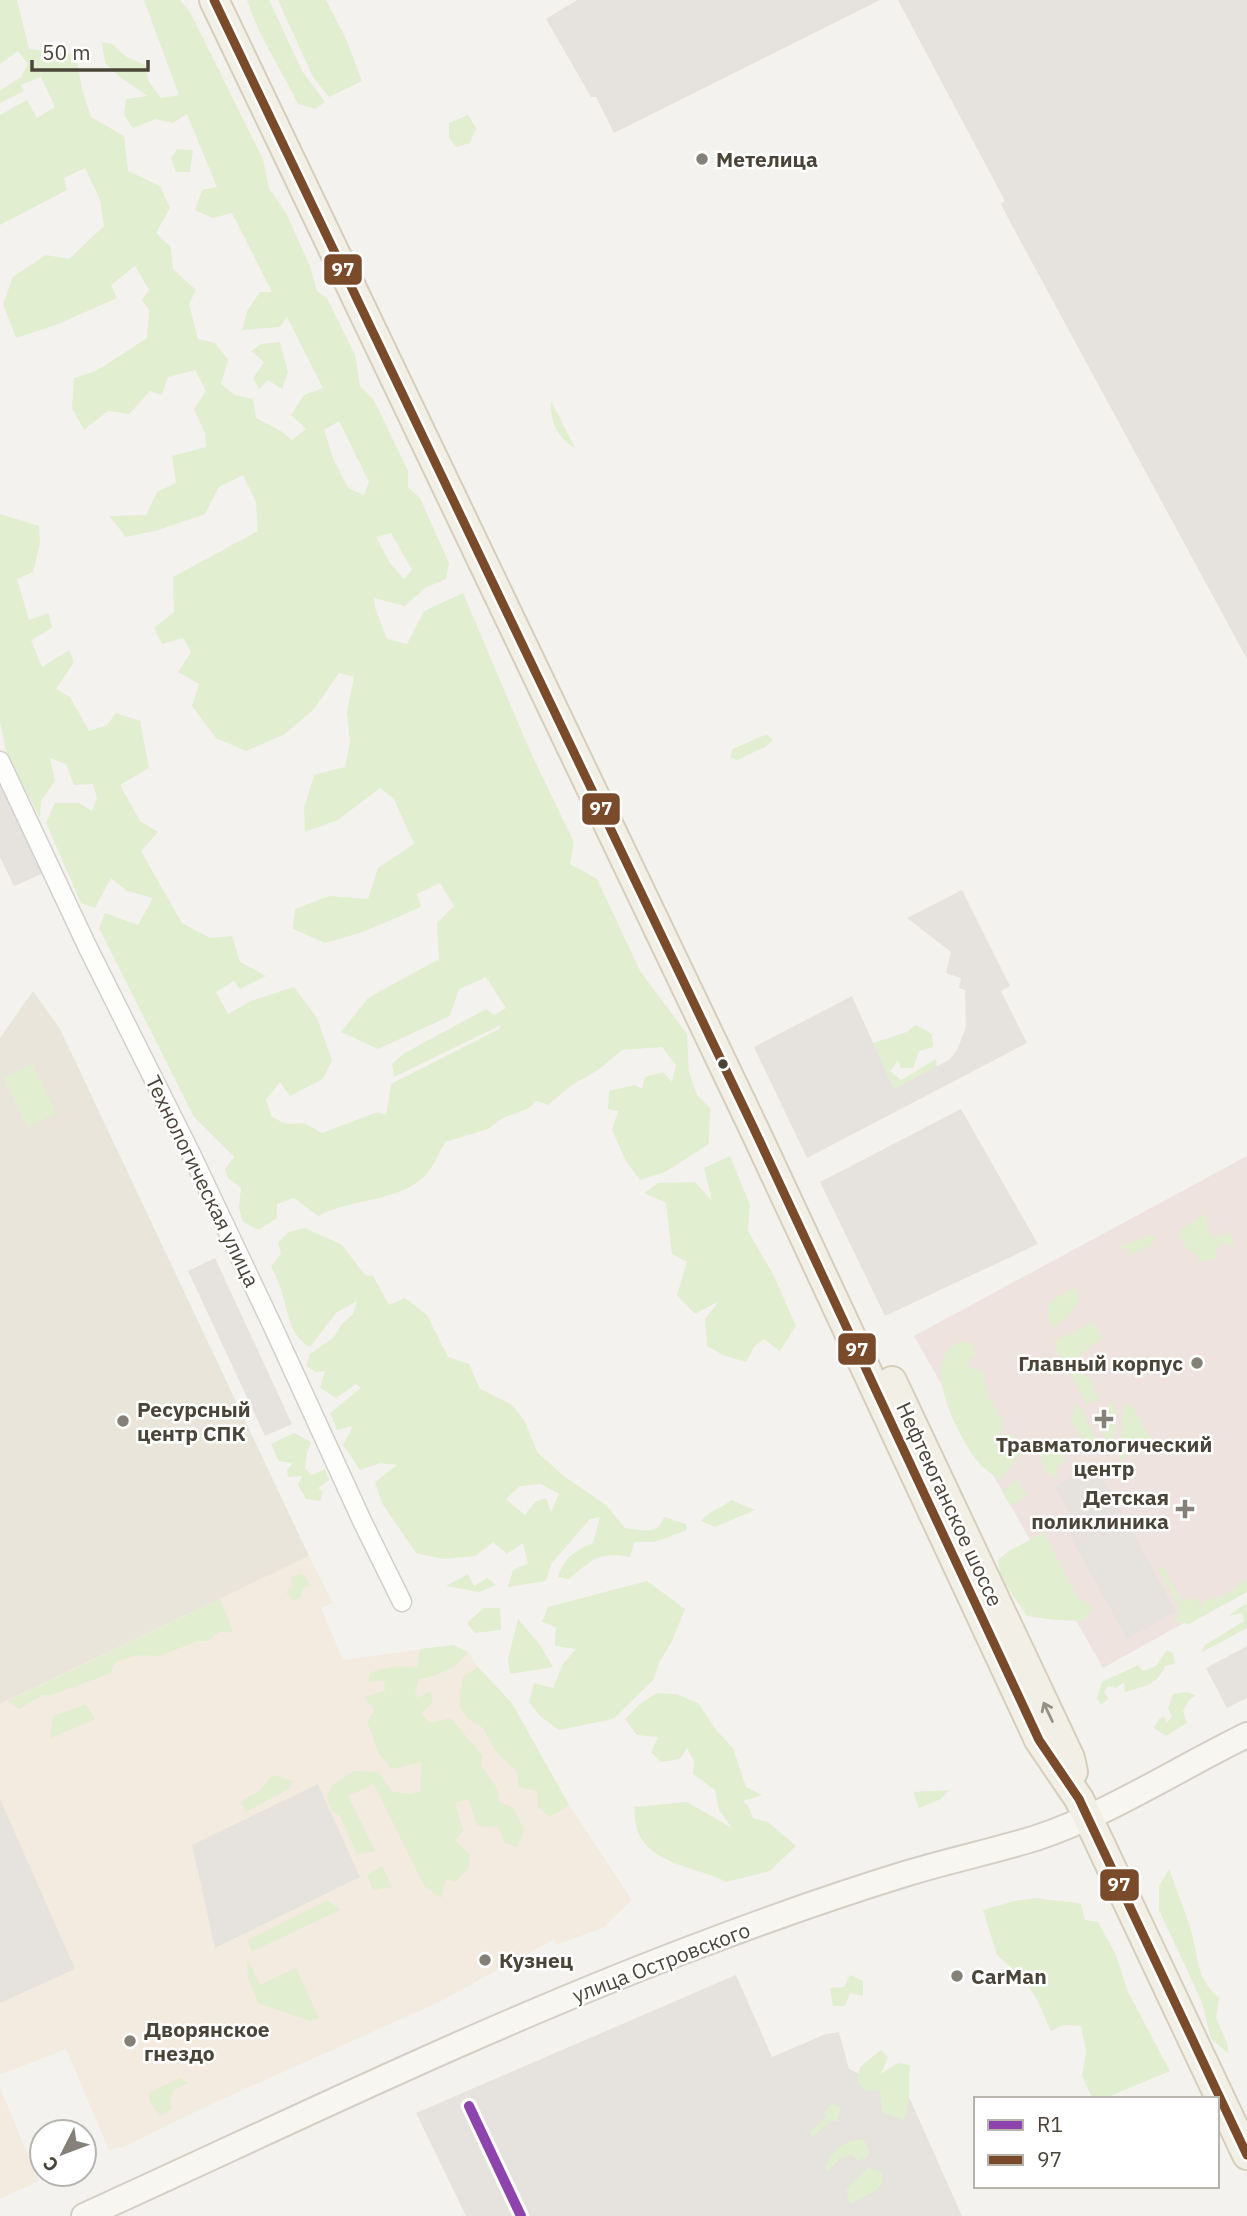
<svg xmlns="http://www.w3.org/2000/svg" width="1247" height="2216" font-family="'IBM Plex Sans',sans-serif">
<rect width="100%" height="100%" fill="#f4f2ee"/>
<g fill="#f3ebdf">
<polygon points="309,1556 333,1603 321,1608 343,1660 453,1645 468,1652 632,1900 604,1927 557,1945 553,1940 437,2003 205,2107 126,2146 109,2150 66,2049 0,2075 0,1704"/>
<polygon points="0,2088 39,2181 0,2199"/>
</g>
<g fill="#e6e2de">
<polygon points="577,0 880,0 614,133 596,97 591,97 546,19"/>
<polygon points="898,0 1247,0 1247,659 1008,218 1001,204 1005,201"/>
<polygon points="736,1975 772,2057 826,2034 839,2032 849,2069 909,2097 962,2216 466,2216 416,2113"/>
</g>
<polygon fill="#eae5da" points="33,991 60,1029 309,1556 0,1704 0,1038"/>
<polygon fill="#eee3df" points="1247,1156 1247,1588 1103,1668 914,1336"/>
<g fill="#e1eecf" fill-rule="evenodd">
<path d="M 0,0 L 17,0 L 29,49 L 76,54 L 82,89 L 91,117 L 124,136 L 128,171 L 160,186 L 170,208 L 156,233 L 171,247 L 173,269 L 196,290 L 189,304 L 198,339 L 215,343 L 228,360 L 221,384 L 235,395 L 253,399 L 256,418 L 281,431 L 292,440 L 306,429 L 291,415 L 304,395 L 323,388 L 287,317 L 280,327 L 242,330 L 247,311 L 260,292 L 272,292 L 232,213 L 213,218 L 195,210 L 202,190 L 217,187 L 187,114 L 173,123 L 156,119 L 133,128 L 124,115 L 126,99 L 148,96 L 120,77 L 105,63 L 102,42 L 112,44 L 125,56 L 145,65 L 149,82 L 161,98 L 179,95 L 144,0 L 180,0 L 190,12 L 263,159 L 269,188 L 286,213 L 310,266 L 317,291 L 327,298 L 355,355 L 360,386 L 374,400 L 408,471 L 408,487 L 420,498 L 449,563 L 446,579 L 425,588 L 405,606 L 374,598 L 375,608 L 387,639 L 407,644 L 424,611 L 463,593 L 530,751 L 574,842 L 570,864 L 597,879 L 640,971 L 687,1034 L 689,1072 L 697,1095 L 710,1108 L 709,1144 L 665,1172 L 640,1180 L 626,1161 L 612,1130 L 618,1111 L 608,1109 L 609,1091 L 635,1085 L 642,1089 L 645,1077 L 663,1072 L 672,1082 L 676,1065 L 662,1047 L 622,1050 L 598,1070 L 569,1087 L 548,1105 L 536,1101 L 529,1108 L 501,1119 L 488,1129 L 445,1142 C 440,1151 435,1163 429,1171 C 407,1202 350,1198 318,1216 L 294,1198 L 277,1204 L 277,1218 L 258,1230 L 243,1222 L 239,1208 L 241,1188 L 228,1178 L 225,1169 L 234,1157 L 194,1117 L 99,928 L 105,913 L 138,925 L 153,898 L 127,891 L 111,878 L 95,908 L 81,903 L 46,823 L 55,803 L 79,803 L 92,811 L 97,798 L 93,784 L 74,785 L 66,764 L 50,758 L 55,781 L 41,801 L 40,818 L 6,751 L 0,722 L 0,514 L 39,526 L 40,544 L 33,572 L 17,579 L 29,620 L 49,613 L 52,628 L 31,640 L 42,667 L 69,650 L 74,662 L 56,689 L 70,697 L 89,731 L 107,725 L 116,713 L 140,721 L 149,768 L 120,785 L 140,821 L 158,832 L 141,851 L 182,923 L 210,938 L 232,936 L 240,962 L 266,976 L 240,989 L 234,981 L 216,992 L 228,1014 L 251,1001 L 294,987 L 317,1018 L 332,1060 L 323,1079 L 290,1096 L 280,1082 L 266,1100 L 272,1117 L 286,1124 L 304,1123 L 322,1133 L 378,1112 L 386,1115 L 391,1084 L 499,1029 L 501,1025 L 394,1077 L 392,1064 L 403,1054 L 486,1009 L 494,1015 L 506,1008 L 486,977 L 459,989 L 450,1016 L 378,1049 L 341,1032 L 368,998 L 439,959 L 437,923 L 454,906 L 440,883 L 417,894 L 421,907 L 363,932 L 325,943 L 293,929 L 295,909 L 329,896 L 368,899 L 378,868 L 414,844 L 394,799 L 380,788 L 338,820 L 305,832 L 304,808 L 314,775 L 345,767 L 350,741 L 347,712 L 354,677 L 339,673 L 314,709 L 285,734 L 246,751 L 216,738 L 192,706 L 199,684 L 178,672 L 191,652 L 183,638 L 162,644 L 154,628 L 174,612 L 173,577 L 258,531 L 256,502 L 243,475 L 219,487 L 205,514 L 155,531 L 126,537 L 109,516 L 146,515 L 157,492 L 176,483 L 172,456 L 206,447 L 205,433 L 194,409 L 206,391 L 195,370 L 168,377 L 162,395 L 150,391 L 129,414 L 108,411 L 84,430 L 72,408 L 74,378 L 96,371 L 147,338 L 149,310 L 142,300 L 149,290 L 135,266 L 111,285 L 117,298 L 56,325 L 16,338 L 3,304 L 13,277 L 46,255 L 69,259 L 104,226 L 100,200 L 85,168 L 64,178 L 67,190 L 0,225 L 0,115 L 27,100 L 37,118 L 55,107 L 41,77 L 21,85 L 24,91 L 0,103 L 0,91 L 21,77 L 28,64 L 18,51 L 0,64 ZM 339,421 L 369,482 L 364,495 L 348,488 L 333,458 L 324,430 ZM 391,533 L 412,570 L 404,579 L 390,563 L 376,537 Z"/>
<path d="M 247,0 L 269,0 L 302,71 L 325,102 L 315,109 L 298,104 C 281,69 259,37 247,0 Z"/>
<polygon points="278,0 326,0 347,41 362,81 329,97 313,77"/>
<polygon points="468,115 476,128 470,143 456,147 449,138 449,123"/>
<polygon points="177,149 193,150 190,172 176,172 171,158"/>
<polygon points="280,342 288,373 282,389 268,380 259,389 253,378 264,362 251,351 261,344"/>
<path d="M 551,401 L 575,448 C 556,437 550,421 551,401 Z"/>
<polygon points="767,734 773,740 765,747 737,760 730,757 733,749"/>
<polygon points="916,1025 932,1034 933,1047 919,1051 913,1068 901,1068 898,1061 890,1071 901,1080 936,1059 937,1067 894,1089 873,1043 907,1032"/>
<polygon points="32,1064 56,1113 28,1127 4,1078"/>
<polygon points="730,1156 750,1205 748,1231 774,1276 796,1326 780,1351 764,1339 754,1347 746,1362 723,1355 707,1346 705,1319 719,1301 695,1314 677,1295 687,1262 672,1254 666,1203 644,1193 658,1183 695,1182 712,1201 704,1168"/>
<polygon points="1206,1213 1208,1228 1213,1238 1230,1233 1235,1246 1224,1243 1216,1251 1216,1258 1201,1262 1195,1254 1186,1248 1178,1232"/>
<path d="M 305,1228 L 342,1245 L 365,1275 L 373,1276 L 389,1305 L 405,1298 L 427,1315 L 448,1357 L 469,1364 L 480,1389 L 512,1405 L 524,1420 L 538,1453 L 565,1477 L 606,1505 L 625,1528 C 642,1530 658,1536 664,1517 L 686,1524 L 687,1530 L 655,1542 L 634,1542 L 630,1557 C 600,1551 591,1560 569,1579 L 558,1577 C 564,1558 575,1550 593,1543 L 600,1517 L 590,1519 L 551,1564 L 546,1581 L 508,1587 L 513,1570 L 528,1563 L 523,1543 L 507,1554 L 493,1542 L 475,1556 L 443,1559 L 416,1553 L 382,1503 L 375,1482 L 397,1465 L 380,1463 L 360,1470 L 343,1445 L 353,1426 L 337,1430 L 330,1413 L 361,1388 L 356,1384 L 336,1398 L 320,1388 L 325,1371 L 316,1372 L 306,1366 L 310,1354 L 333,1338 L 342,1324 L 353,1314 L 357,1301 L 336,1313 L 310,1347 C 289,1335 289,1314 282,1293 C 280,1284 275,1275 271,1266 L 281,1254 L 278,1242 L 289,1232 ZM 541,1484 L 559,1494 L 551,1512 L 546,1498 L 536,1501 L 525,1515 L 506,1499 L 520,1486 Z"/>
<path d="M 1149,1235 L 1157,1236 L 1152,1245 L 1125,1258 L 1131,1250 L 1118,1248 C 1128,1242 1138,1240 1149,1235 Z"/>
<polygon points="1074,1288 1080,1300 1066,1318 1052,1328 1047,1317 1050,1301"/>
<path d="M 1093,1322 L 1102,1338 L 1080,1355 L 1077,1364 L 1084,1376 L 1096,1384 L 1091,1389 L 1094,1393 L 1099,1394 L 1097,1402 L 1091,1401 L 1087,1405 L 1053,1343 C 1061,1336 1068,1336 1077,1331 C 1083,1328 1086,1324 1093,1322 Z"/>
<path d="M 960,1341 L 971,1343 L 977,1355 L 970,1358 L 967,1367 L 984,1372 L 986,1390 L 1003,1423 L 999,1436 L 1013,1434 L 1019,1441 L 1019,1456 L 999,1480 C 992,1474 984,1469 978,1462 C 961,1441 927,1377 947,1351 C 949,1347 956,1344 960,1341 Z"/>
<polygon points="1113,1401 1116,1413 1114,1452 1099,1427 1109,1418 1109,1404"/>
<path d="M 1130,1403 C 1138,1415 1143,1429 1153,1439 L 1120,1461 L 1123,1408 Z"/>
<polygon points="1078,1404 1105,1454 1087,1447 1071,1420 1075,1406"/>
<polygon points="294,1433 311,1442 307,1453 305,1468 311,1475 325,1469 329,1480 318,1488 323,1492 320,1501 306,1499 298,1485 302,1476 288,1477 287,1470 293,1463 279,1461 271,1444"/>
<polygon points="1049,1448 1060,1451 1066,1460 1056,1468 1058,1479 1047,1473 1038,1452"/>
<polygon points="1018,1478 1019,1487 1028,1495 1011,1506 1002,1492"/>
<path d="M 731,1500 L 755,1510 L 715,1527 L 701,1521 C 710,1510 721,1509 731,1500 Z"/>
<polygon points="1044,1532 1078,1598 1093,1607 1084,1621 1055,1620 1027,1616 1001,1578 998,1560 1009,1551"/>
<polygon points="1163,1567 1182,1601 1197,1598 1200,1606 1206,1600 1222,1597 1243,1581 1247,1581 1247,1592 1189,1624 1176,1622 1179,1607 1158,1569"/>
<polygon points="302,1573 310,1585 302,1589 301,1597 293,1601 286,1592 293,1586 290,1577"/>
<polygon points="468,1574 474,1586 487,1578 496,1585 479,1592 446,1586"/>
<polygon points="647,1581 685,1609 672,1641 660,1661 653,1680 613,1719 559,1730 540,1716 529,1702 534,1683 553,1688 563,1664 576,1649 555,1646 556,1627 542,1622 548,1607"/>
<polygon points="220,1599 233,1632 219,1632 207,1641 198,1641 159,1656 138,1655 117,1661 109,1674 51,1695 42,1695 19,1709 8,1701"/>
<polygon points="1245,1604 1247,1605 1247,1628 1202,1652 1205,1645 1244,1621 1242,1613 1228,1616"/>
<polygon points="484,1608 500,1608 501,1630 475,1633 467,1623"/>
<polygon points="518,1619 540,1645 553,1667 510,1674 508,1659"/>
<path d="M 453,1645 L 468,1652 C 457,1668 438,1676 419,1679 L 415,1692 L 418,1698 L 430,1691 L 433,1702 L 421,1713 L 430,1723 L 451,1718 L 482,1755 L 481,1765 L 498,1790 L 499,1802 L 513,1808 L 524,1829 L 517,1847 L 505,1843 L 498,1827 L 477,1826 L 469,1799 L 455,1803 L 463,1831 L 455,1840 L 470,1855 L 468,1868 L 456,1882 L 446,1879 L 441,1898 L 424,1886 L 374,1784 L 348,1796 L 375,1851 L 357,1854 L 340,1816 L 332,1811 L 327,1798 L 331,1786 L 354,1771 L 378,1772 L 393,1792 L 411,1794 L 420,1791 L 422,1762 L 391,1769 L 378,1752 L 367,1721 L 375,1710 L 364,1697 L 385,1691 L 384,1680 L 368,1682 L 370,1673 C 385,1668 401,1664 417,1668 L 420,1649 Z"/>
<path d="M 1167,1650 L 1173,1653 L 1175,1664 L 1165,1666 C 1157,1686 1144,1686 1125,1692 L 1124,1682 L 1116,1688 L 1108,1686 L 1104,1692 L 1108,1699 L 1101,1705 L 1097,1698 L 1102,1682 L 1138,1665 L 1143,1671 L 1156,1666 Z"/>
<polygon points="478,1667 512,1703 569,1805 550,1817 538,1807 537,1791 519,1787 517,1772 494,1749 483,1728 467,1718 459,1705 463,1677"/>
<polygon points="1187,1692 1196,1695 1189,1700 1183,1711 1187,1723 1166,1736 1154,1728 1159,1719 1164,1716 1167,1723 1172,1716 1168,1709 1173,1694"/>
<path d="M 657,1693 L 676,1694 L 698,1703 L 717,1731 L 733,1748 L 746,1787 L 762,1795 L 743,1801 L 748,1806 L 753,1818 L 768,1822 L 796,1846 L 770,1871 L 726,1882 C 699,1867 655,1866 639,1835 C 635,1828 635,1816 634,1807 L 687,1802 L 732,1828 L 719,1810 L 715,1790 L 693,1774 L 694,1761 L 687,1748 L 680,1759 L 661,1762 L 651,1752 L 658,1737 L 637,1735 L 625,1719 L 640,1704 Z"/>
<polygon points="86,1704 95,1719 50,1738 53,1716"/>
<polygon points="273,1775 293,1781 290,1788 246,1812 240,1802 259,1791"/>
<polygon points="949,1790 941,1799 919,1808 913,1792"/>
<polygon points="382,1866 392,1887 373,1890 367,1875"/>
<path d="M 1169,1869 C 1176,1889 1184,1908 1190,1927 C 1199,1955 1194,1976 1219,1998 L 1216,2018 L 1227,2043 L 1228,2053 L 1211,2039 L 1202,2002 L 1159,1910 L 1159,1886 Z"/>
<path d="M 1038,1898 C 1053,1902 1066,1900 1081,1904 L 1085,1920 L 1098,1922 L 1116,1955 L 1128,1992 L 1170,2071 L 1103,2099 L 1093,2099 L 1082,2076 L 1086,2052 L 1081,2026 L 1064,2025 L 1051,2031 L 1038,2001 L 1024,1979 L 997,1955 L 983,1910 L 1014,1901 Z"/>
<polygon points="328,1900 340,1910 251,1952 248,1940"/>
<polygon points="247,1958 260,1985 296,1968 319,2018 310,2021 258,2003 248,1977"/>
<polygon points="850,1975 863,1981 863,1996 850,1993 845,2006 833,2006 830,1988 844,1987"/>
<path d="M 881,2050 L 888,2057 L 881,2074 L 898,2063 L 910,2065 C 908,2084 912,2104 904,2120 L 882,2112 L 880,2090 L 866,2092 L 857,2082 L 860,2067 Z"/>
<polygon points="180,2078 188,2083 174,2090 169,2101 172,2109 159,2116 149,2100 149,2093"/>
<polygon points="831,2104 841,2107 837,2121 831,2121 813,2137 809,2132 826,2117 825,2112"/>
<path d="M 862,2139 L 867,2144 L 870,2155 L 858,2161 L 852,2155 L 841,2158 L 827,2172 L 825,2167 C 833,2150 843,2141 862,2139 Z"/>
<polygon points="868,2168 882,2172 883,2184 872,2193 850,2204 846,2190"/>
</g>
<g fill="#e6e3df">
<polygon points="0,779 44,873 14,886 0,857"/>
<polygon points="962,890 1010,986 1001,991 1027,1043 807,1158 754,1047 852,996 894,1089 949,1060 957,1050 966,1027 965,990 959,988 961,978 946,973 951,952 907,918"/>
<polygon points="961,1109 1038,1244 885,1316 820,1182"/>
<polygon points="215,1258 292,1424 265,1436 188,1271"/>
<polygon points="1095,1464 1176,1611 1127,1639 1064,1525 1073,1520 1055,1486"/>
<polygon points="1247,1646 1247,1698 1227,1708 1206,1668"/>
<polygon points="318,1784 360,1877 215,1948 192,1845"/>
<polygon points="0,1799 75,1969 0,2003"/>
</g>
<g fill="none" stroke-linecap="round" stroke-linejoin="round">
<defs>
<polyline id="minor" points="0,761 88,948 193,1158 274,1329 363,1523 402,1602"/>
<path id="secondary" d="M 84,2216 C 284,2125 482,2028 687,1950 C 760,1922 833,1896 908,1873 C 951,1860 994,1851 1036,1838 C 1111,1813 1177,1769 1247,1735"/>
<g id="primary">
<polyline points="214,0 755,1131 1039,1740 1079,1799 1247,2155"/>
<polyline points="892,1381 1070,1758 1073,1772"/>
</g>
</defs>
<use href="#minor" stroke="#d2d0cb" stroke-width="21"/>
<use href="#secondary" stroke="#d3cfc5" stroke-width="28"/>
<use href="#primary" stroke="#d6cebb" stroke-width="32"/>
<use href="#minor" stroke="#fdfdfc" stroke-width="18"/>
<use href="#secondary" stroke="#f7f6f1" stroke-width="24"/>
<use href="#primary" stroke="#f2efe6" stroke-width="28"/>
<defs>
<polyline id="bus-1" points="214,0 755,1131 1039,1740 1079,1799 1247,2155"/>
</defs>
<use href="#bus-1" stroke="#fff" stroke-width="14"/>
<use href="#bus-1" stroke="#7a4b2a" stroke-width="9"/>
<defs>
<polyline id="rail-1" points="469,2106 521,2216"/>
</defs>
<use href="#rail-1" stroke="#fff" stroke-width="16"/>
<use href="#rail-1" stroke="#8e44ad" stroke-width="10"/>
</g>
<defs><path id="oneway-shaft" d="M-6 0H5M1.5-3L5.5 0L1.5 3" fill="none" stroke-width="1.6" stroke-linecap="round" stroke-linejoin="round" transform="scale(1.75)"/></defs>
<use stroke="#969187" href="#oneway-shaft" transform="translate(1048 1712) rotate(-115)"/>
<g fill="#868178" stroke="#fff" stroke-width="2.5">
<circle cx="702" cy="159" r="7"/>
<circle cx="1197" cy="1363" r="7"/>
<path d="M1100.5 1408.5h7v7h7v7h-7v7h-7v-7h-7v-7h7z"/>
<circle cx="123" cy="1421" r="7"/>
<path d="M1181.5 1498.5h7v7h7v7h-7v7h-7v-7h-7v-7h7z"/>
<circle cx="485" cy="1960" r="7"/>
<circle cx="957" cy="1976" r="7"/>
<circle cx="130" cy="2041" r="7"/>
</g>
<circle fill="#4b4439" stroke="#fff" stroke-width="2.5" cx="723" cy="1064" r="6"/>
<g text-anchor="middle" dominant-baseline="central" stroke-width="5" stroke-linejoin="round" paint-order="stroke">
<g font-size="21" font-weight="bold" fill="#4b4439" stroke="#fff" text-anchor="start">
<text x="716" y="159">Метелица</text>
<text x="1183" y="1363" text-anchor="end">Главный корпус</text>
<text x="137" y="1409">Ресурсный<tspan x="137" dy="24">центр СПК</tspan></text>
<text x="1104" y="1444" text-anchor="middle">Травматологический<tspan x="1104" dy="24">центр</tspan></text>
<text x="1169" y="1497" text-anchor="end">Детская<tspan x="1169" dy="24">поликлиника</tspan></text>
<text x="499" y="1960">Кузнец</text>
<text x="971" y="1976">CarMan</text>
<text x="144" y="2029">Дворянское<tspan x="144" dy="24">гнездо</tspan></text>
</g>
<g font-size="21" fill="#4b4439" stroke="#fff">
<text transform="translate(203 1181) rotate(64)">Технологическая улица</text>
<text transform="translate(950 1504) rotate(65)">Нефтеюганское шоссе</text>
<text transform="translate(661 1962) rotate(-21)">улица Островского</text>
</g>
</g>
<g stroke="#fff" stroke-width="2.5">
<rect x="323" y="253" width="40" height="33" rx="7" fill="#7a4b2a"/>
<rect x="581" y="792" width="40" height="34" rx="7" fill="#7a4b2a"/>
<rect x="837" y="1332" width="40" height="34" rx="7" fill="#7a4b2a"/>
<rect x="1099" y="1868" width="41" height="34" rx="7" fill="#7a4b2a"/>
</g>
<g font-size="19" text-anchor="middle" font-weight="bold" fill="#fff">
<text x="343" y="276">97</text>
<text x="601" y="815">97</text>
<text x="857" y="1356">97</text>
<text x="1119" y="1891">97</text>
</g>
<rect x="974" y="2097" width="245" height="91" fill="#ffffff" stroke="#b7b4b0" stroke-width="2"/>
<rect x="988" y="2120" width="35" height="10" fill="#8e44ad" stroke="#b7b4b0" stroke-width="2"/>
<text x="1037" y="2132" font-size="21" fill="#4b4439">R1</text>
<rect x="988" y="2155" width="35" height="10" fill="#7a4b2a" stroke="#b7b4b0" stroke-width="2"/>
<text x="1037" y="2167" font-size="21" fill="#4b4439">97</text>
<g transform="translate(63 2153) rotate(228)"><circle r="33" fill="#ffffff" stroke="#b7b4b0" stroke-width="2"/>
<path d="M0-5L12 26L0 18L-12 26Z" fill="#868178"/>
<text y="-10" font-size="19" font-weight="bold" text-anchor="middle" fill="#4b4439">С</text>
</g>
<path d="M32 60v10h116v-10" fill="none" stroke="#4b4439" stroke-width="3.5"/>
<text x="42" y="60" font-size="21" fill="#4b4439" stroke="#ffffff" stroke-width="5" paint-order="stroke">50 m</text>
</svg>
